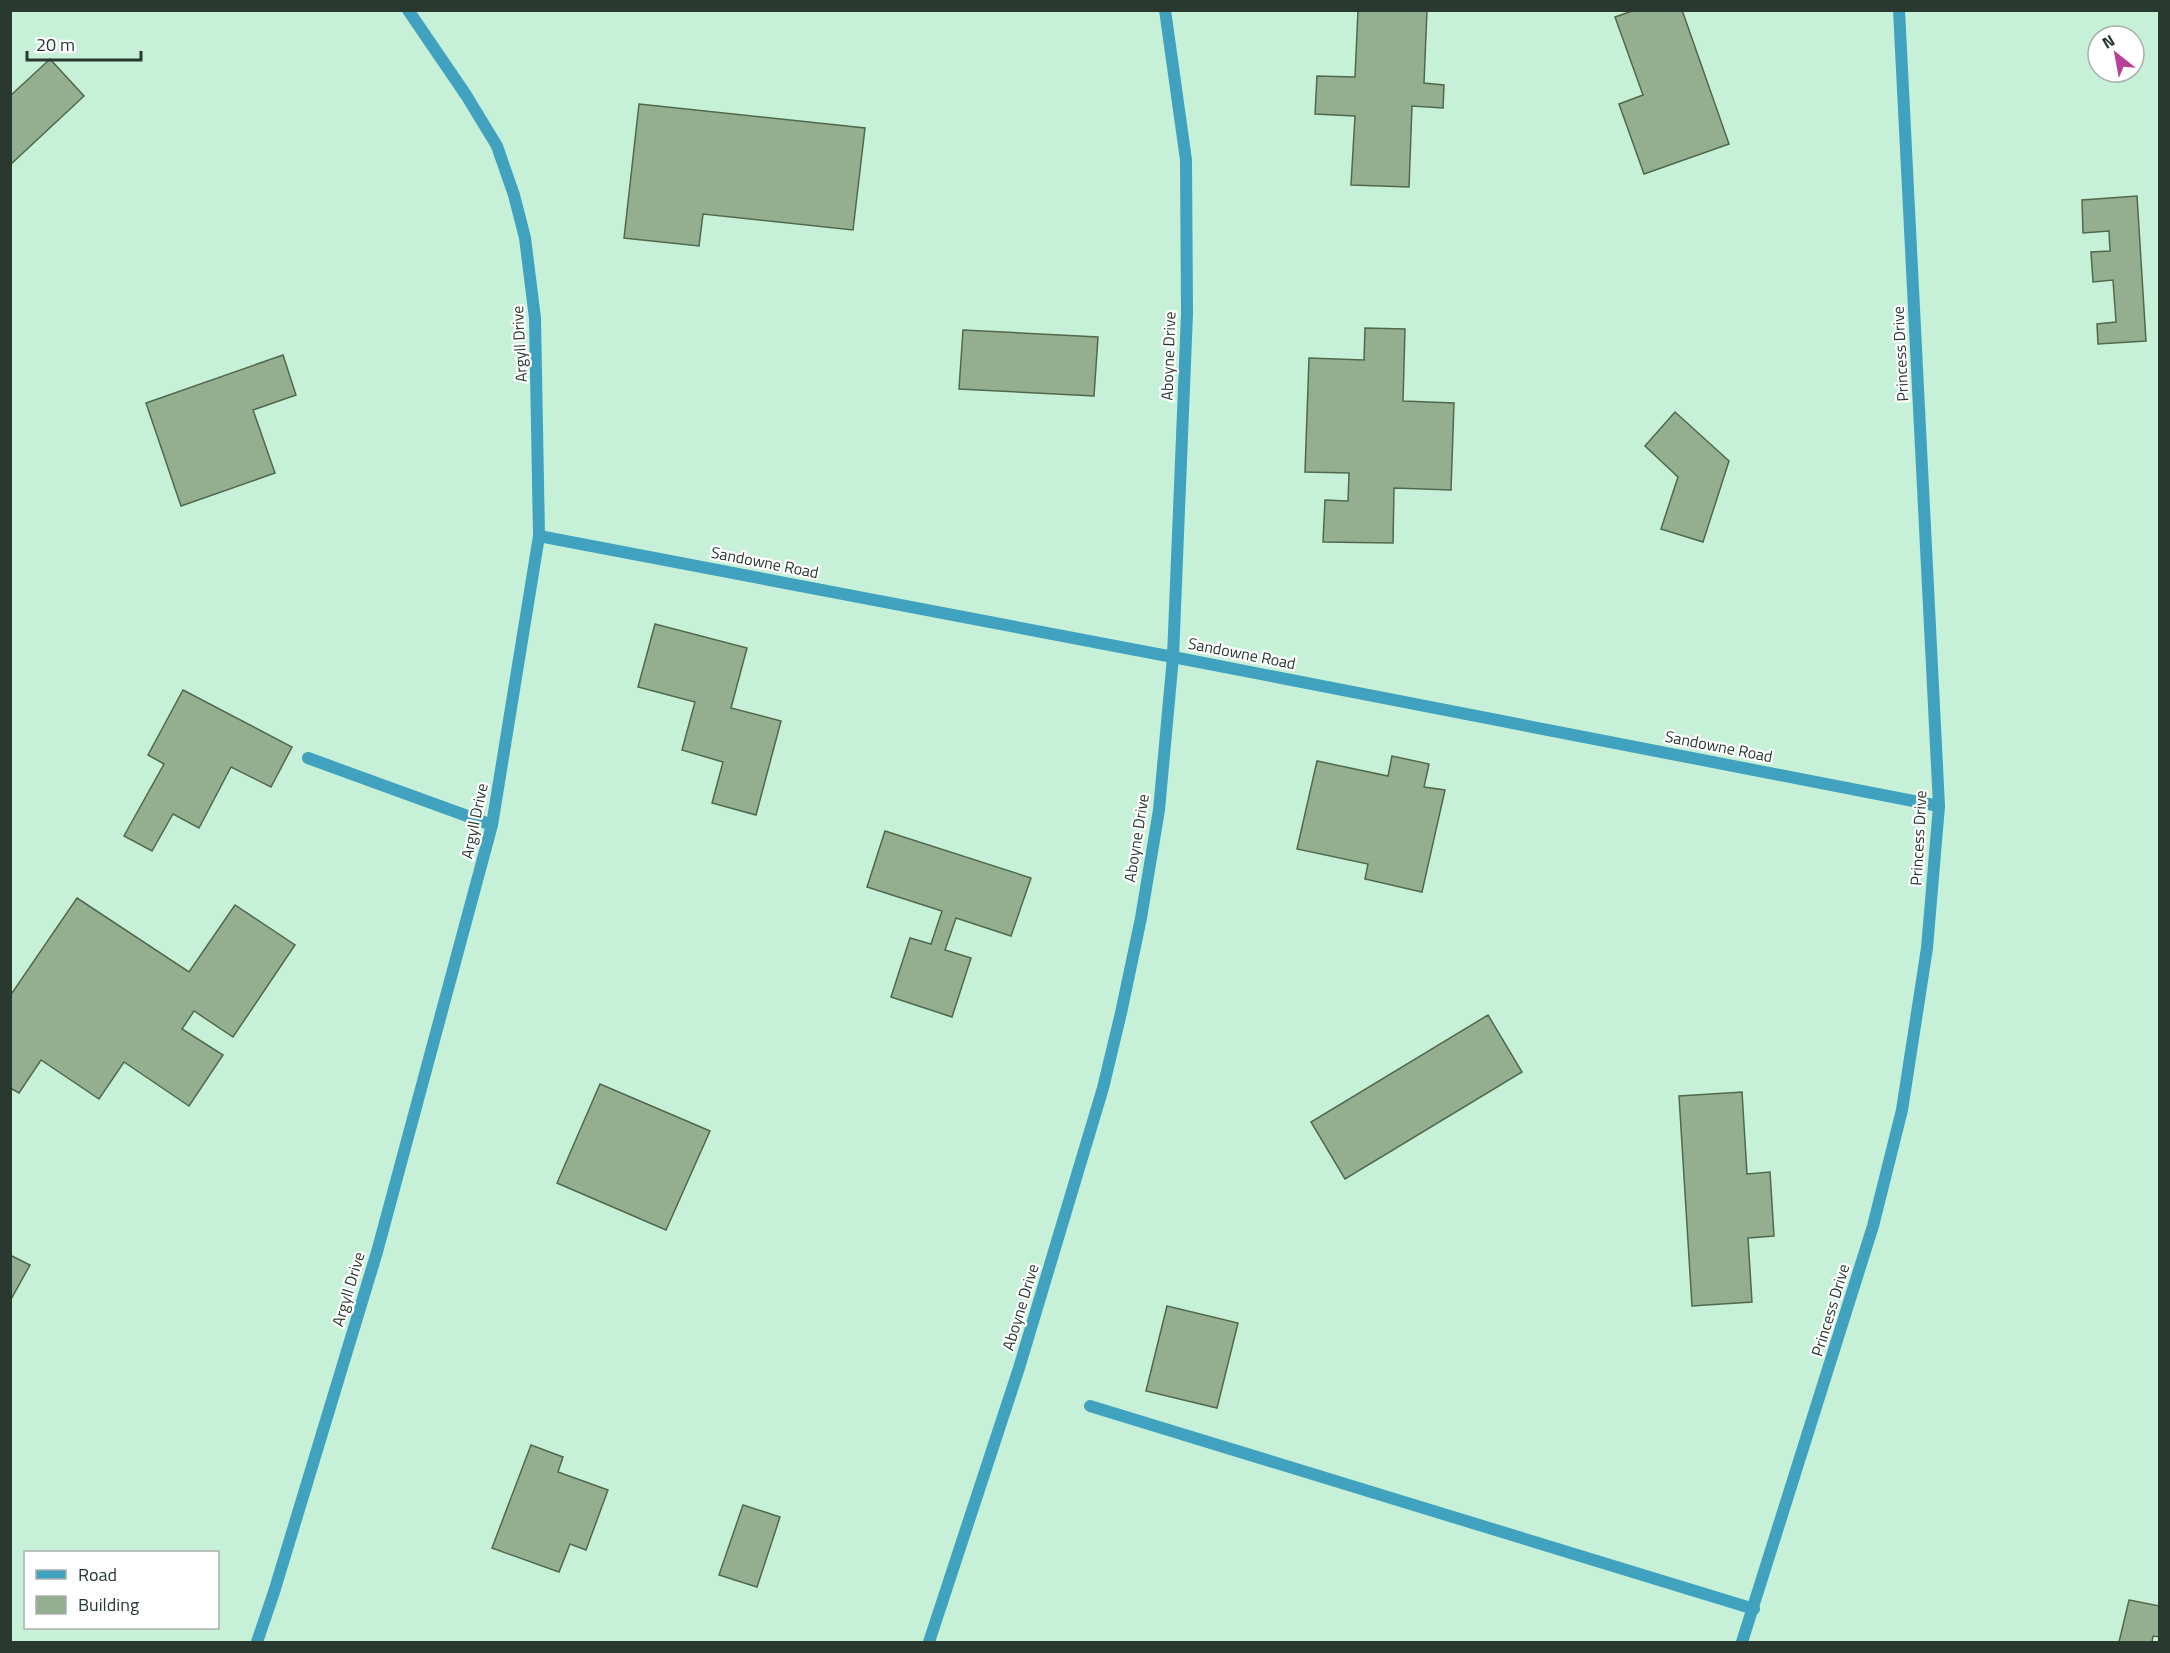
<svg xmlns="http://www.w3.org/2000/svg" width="2170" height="1653" font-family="'Titillium Web',sans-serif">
<rect width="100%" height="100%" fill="#c6f0d8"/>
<g fill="#94af8f" stroke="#50694c" stroke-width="1.5">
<polygon points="1358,10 1427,10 1424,83 1444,85 1443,108 1412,106 1409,187 1351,185 1355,116 1315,114 1317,76 1355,77"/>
<polygon points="1635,10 1682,10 1729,144 1644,174 1619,104 1643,95 1615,17"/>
<polygon points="50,59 84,96 10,165 10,96"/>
<polygon points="639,104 865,128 853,230 703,214 699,246 624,238"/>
<polygon points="2137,196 2146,341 2098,344 2097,324 2116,322 2113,280 2093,282 2091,252 2110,251 2109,231 2083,233 2082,200"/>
<polygon points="1365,328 1405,329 1403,401 1454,403 1451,490 1394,488 1393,543 1323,542 1325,500 1348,501 1349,473 1305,472 1309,358 1364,360"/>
<polygon points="963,330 1098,337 1094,396 959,389"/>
<polygon points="283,355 296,395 253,410 275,473 181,506 146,403"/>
<polygon points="1675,412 1729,461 1703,542 1661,529 1678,477 1645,446"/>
<polygon points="655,624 747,648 731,708 781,721 756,815 712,803 723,762 682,750 695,702 638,687"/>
<polygon points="183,690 292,747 271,787 231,767 199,828 173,814 152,851 124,836 164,764 148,755"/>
<polygon points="1392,756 1429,764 1424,787 1445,790 1422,892 1365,879 1368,864 1297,849 1317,761 1388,776"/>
<polygon points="885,831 1031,878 1011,936 956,918 945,950 971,958 952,1017 891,997 910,938 931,944 942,911 867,887"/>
<polygon points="77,898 189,972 235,905 295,945 233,1037 194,1011 182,1029 223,1055 189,1106 124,1062 99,1099 41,1060 19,1093 10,1088 10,996"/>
<polygon points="1488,1015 1522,1072 1345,1179 1311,1122"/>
<polygon points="600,1084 710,1131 666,1230 557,1183"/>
<polygon points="1742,1092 1747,1174 1770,1172 1774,1236 1748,1238 1752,1302 1692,1306 1679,1096"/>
<polygon points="10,1255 30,1265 10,1301"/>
<polygon points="1167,1306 1238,1323 1217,1408 1146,1391"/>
<polygon points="531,1445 563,1457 558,1472 608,1490 586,1550 570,1544 559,1572 492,1548"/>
<polygon points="743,1505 780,1517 757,1587 719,1575"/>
<polygon points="2129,1600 2160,1606 2160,1637 2153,1636 2152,1642 2119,1642"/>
</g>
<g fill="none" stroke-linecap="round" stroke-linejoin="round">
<polyline stroke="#40a2be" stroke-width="12" points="308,758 492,825"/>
<g stroke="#40a2be" stroke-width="12">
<polyline points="539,536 1173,657 1939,806"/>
<polyline points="1090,1406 1754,1609"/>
<polyline points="257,1642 274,1592 377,1252 492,825 539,536 535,318 525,238 514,195 497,146 466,95 408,10"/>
<polyline points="929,1642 1019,1368 1103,1088 1121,1013 1141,918 1159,810 1173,657 1187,314 1186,160 1165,10"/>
<polyline points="1742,1642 1873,1226 1902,1110 1927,948 1939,806 1899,10"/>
</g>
</g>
<g text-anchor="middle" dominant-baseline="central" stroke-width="4.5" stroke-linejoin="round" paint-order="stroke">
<g font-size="16" fill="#293930" stroke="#fff">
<text transform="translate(519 344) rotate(-93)">Argyll Drive</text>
<text transform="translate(1900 354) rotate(-93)">Princess Drive</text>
<text transform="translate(1168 356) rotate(-88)">Aboyne Drive</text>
<text transform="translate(765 562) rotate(11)">Sandowne Road</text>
<text transform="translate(1242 653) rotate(11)">Sandowne Road</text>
<text transform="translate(1719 746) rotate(11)">Sandowne Road</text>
<text transform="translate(474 821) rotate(-78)">Argyll Drive</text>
<text transform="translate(1136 838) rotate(-81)">Aboyne Drive</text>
<text transform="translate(1918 838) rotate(-87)">Princess Drive</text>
<text transform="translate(348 1289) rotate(-73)">Argyll Drive</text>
<text transform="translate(1020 1307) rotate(-73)">Aboyne Drive</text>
<text transform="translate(1830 1310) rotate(-73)">Princess Drive</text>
</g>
</g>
<rect width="2170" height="1653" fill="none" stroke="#293930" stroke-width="24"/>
<rect x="24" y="1551" width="195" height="78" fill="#ffffff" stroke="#a9b0ac" stroke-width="1.5"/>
<rect x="36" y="1570" width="30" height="9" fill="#40a2be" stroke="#a9b0ac" stroke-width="1.5"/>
<text x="78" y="1581" font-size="18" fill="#293930">Road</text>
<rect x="36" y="1596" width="30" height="18" fill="#94af8f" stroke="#a9b0ac" stroke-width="1.5"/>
<text x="78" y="1611" font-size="18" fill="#293930">Building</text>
<g transform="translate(2116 54) rotate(329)"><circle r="28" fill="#ffffff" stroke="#a9b0ac" stroke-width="1.5"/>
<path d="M0-4.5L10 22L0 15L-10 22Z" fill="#b84197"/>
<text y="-9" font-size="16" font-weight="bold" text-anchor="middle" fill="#293930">N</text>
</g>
<path d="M27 51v9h114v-9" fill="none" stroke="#293930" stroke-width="3"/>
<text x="36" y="51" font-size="18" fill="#293930" stroke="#ffffff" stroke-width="4.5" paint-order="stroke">20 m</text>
</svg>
